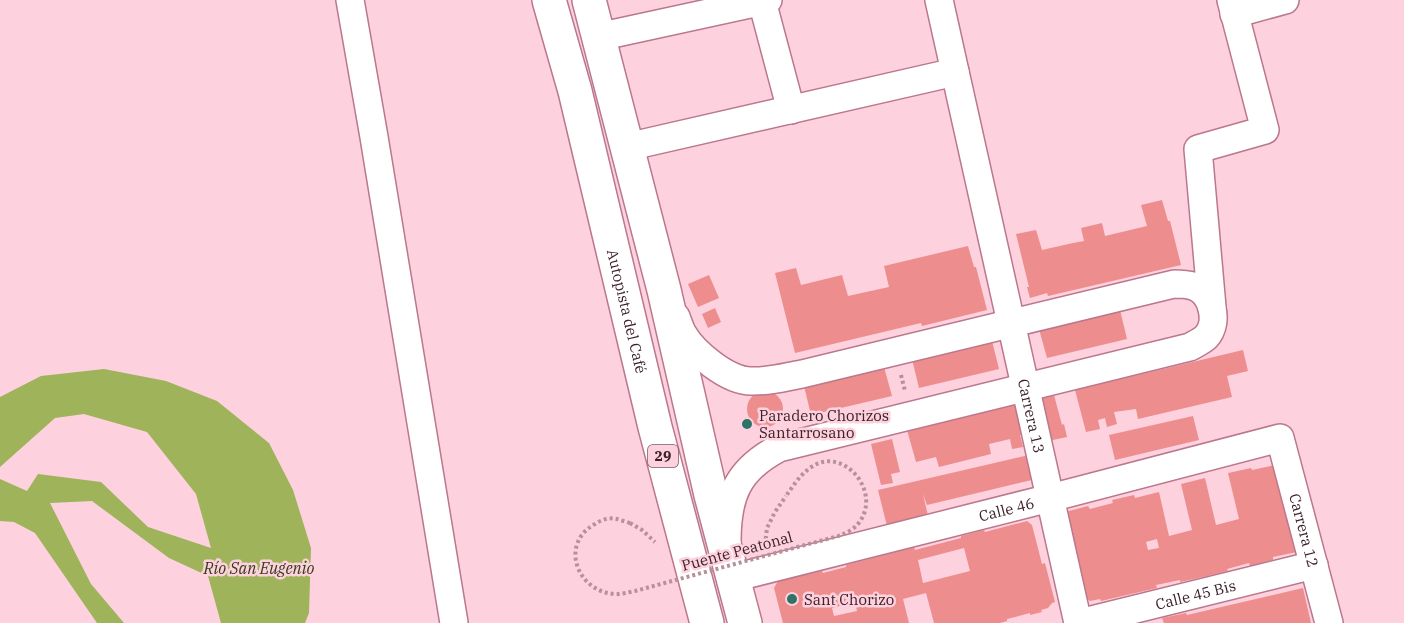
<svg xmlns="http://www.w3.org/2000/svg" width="1404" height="623" font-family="'IBM Plex Serif',serif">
<rect width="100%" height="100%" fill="#fdd1dd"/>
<polygon fill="#9eb35a" points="104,369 166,381 217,401 269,443 293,490 311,548 309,613 305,623 221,623 208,576 169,558 92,501 50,503 91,584 124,623 97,623 35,533 14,522 0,521 0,479 27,491 38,474 101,482 148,527 211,548 196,494 147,432 84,414 55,418 0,467 0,397 41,376"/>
<g fill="#ee8d8d" fill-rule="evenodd">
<polygon points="1162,200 1168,221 1170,221 1181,265 1048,296 1047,293 1030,298 1027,287 1029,287 1016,234 1036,230 1042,250 1073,243 1084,241 1081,228 1102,223 1105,236 1147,226 1141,205"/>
<polygon points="968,246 974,267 976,267 987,310 922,326 921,323 795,353 775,273 796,268 801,285 842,275 848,296 889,287 884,266"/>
<polygon points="709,275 719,298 698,307 688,284"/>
<polygon points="715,308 721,322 708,328 702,314"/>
<polygon points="1120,310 1127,339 1047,358 1039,329"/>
<polygon points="992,341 999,369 919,388 912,359"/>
<polygon points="1243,350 1248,371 1227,376 1232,397 1138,419 1136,409 1114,412 1117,424 1107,427 1105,418 1098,420 1100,429 1086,432 1075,390"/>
<polygon points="884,367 892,396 811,415 804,386"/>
<circle cx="765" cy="409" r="18"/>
<polygon points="1054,395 1062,425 1064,424 1067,437 1034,444 1030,432 1020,435 1023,447 1012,449 1010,439 989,444 991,454 939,467 936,457 916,462 907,430 928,425 928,423 970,413"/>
<polygon points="1193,416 1199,440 1115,460 1109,435"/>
<polygon points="892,439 900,472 891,474 893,483 881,485 871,444"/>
<polygon points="1046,451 1053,475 927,505 923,494 928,516 887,526 878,490"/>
<path d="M 1275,465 L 1297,552 L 1273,557 L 1273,560 L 1250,566 L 1249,563 L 1227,569 L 1228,571 L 1203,577 L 1180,582 L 1180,580 L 1156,585 L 1157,588 L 1101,601 L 1100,599 L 1090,601 L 1086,598 L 1065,512 L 1088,506 L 1090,509 L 1113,503 L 1112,500 L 1134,495 L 1135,498 L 1159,492 L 1169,536 L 1192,530 L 1181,484 L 1205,478 L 1216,525 L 1239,519 L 1228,473 L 1251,468 L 1252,470 ZM 1157,539 L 1159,548 L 1148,550 L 1146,542 Z"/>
<path d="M 1027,521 L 1032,525 L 1042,564 L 1045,563 L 1055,602 L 1052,603 L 1048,608 L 1041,610 L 1042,612 L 1030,615 L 1030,613 L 1007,619 L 1007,621 L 1000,623 L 934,623 L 926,593 L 903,599 L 909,623 L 783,623 L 774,588 L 778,581 L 822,571 L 823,573 L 846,567 L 846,565 L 892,553 L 914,547 L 915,550 L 961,538 L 961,536 L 984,530 L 985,532 ZM 964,548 L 970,571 L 923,583 L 918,560 ZM 855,602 L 857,611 L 834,616 L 832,608 Z"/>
<polygon points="1303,588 1311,623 1164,623 1162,618 1186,613 1187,615"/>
</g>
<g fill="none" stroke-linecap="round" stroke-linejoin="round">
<defs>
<g id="street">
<polyline points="350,0 374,137 454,623"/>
<path id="s1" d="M 939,0 L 1078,623"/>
<polyline points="762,1 791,110"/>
<polyline points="1234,14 1285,0"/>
<polyline points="598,37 768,0"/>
<polyline points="627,147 955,72"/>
<polyline points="1212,307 1198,149 1265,130 1231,0"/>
<path d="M 676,317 C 678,322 680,329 683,334 C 694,353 728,381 751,381 C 768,382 785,377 802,374 L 1174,284 C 1180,284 1186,284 1193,286 C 1212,292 1220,322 1206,337 C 1202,341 1195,344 1190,347 L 779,448 C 737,470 727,496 727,542"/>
<path id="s2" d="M 733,578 L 1050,498 L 1280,438 L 1329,623"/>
<path id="s3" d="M 1079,623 L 1314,565"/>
</g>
<g id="highway">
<path id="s4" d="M 549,0 L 575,91 L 655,427 L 707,623"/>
<polyline points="589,0 664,290 711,495 745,623"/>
</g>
</defs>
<use href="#street" stroke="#bb778c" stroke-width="30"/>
<use href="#highway" stroke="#bb778c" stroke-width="36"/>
<g stroke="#b6909b" stroke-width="4" stroke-dasharray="3 3" stroke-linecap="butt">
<polyline points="901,375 905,391"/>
<polyline points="630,523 642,530 655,542"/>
<polyline points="765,545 767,528 775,512 786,496"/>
</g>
<use href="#street" stroke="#fff" stroke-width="27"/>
<use href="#highway" stroke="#fff" stroke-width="33"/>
<path stroke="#b6909b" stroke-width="4" stroke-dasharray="3 3" stroke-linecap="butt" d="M 630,523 C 626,522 621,520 617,519 C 609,517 601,520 595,524 C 558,544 578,594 617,594 C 623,594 629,592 635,591 L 842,535 C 847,532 854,529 857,525 C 885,494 843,443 810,468 C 800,475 793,486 786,496"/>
</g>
<g fill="#2e7367" stroke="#fdd1dd" stroke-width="2">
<circle cx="747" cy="424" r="6"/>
<circle cx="792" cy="599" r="6"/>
</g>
<g text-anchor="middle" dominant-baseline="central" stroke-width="5" stroke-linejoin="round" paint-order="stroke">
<rect fill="#fdd1dd" stroke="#76565f" stroke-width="1.5" x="648" y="445" width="30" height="22" rx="4.5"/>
<g font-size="14" font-weight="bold" fill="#3c2129">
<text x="663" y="456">29</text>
</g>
<g font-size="15" fill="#3c2129" stroke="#fdd1dd">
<text stroke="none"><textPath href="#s4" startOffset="321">Autopista del Café</textPath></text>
<text stroke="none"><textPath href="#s1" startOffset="426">Carrera 13</textPath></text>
<text stroke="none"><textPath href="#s2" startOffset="282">Calle 46</textPath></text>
<text stroke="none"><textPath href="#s2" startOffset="660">Carrera 12</textPath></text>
<text transform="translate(737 551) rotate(-15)">Puente Peatonal</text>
<text stroke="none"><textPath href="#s3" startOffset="120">Calle 45 Bis</textPath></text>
</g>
<g font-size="15" fill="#3c2129" stroke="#fdd1dd" text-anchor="start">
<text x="759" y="415">Paradero Chorizos<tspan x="759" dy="17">Santarrosano</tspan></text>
<text x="804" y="599">Sant Chorizo</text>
</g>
<g font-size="16" font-style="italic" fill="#353d17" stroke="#fdd1dd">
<text x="259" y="568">Río San Eugenio</text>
</g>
</g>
</svg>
